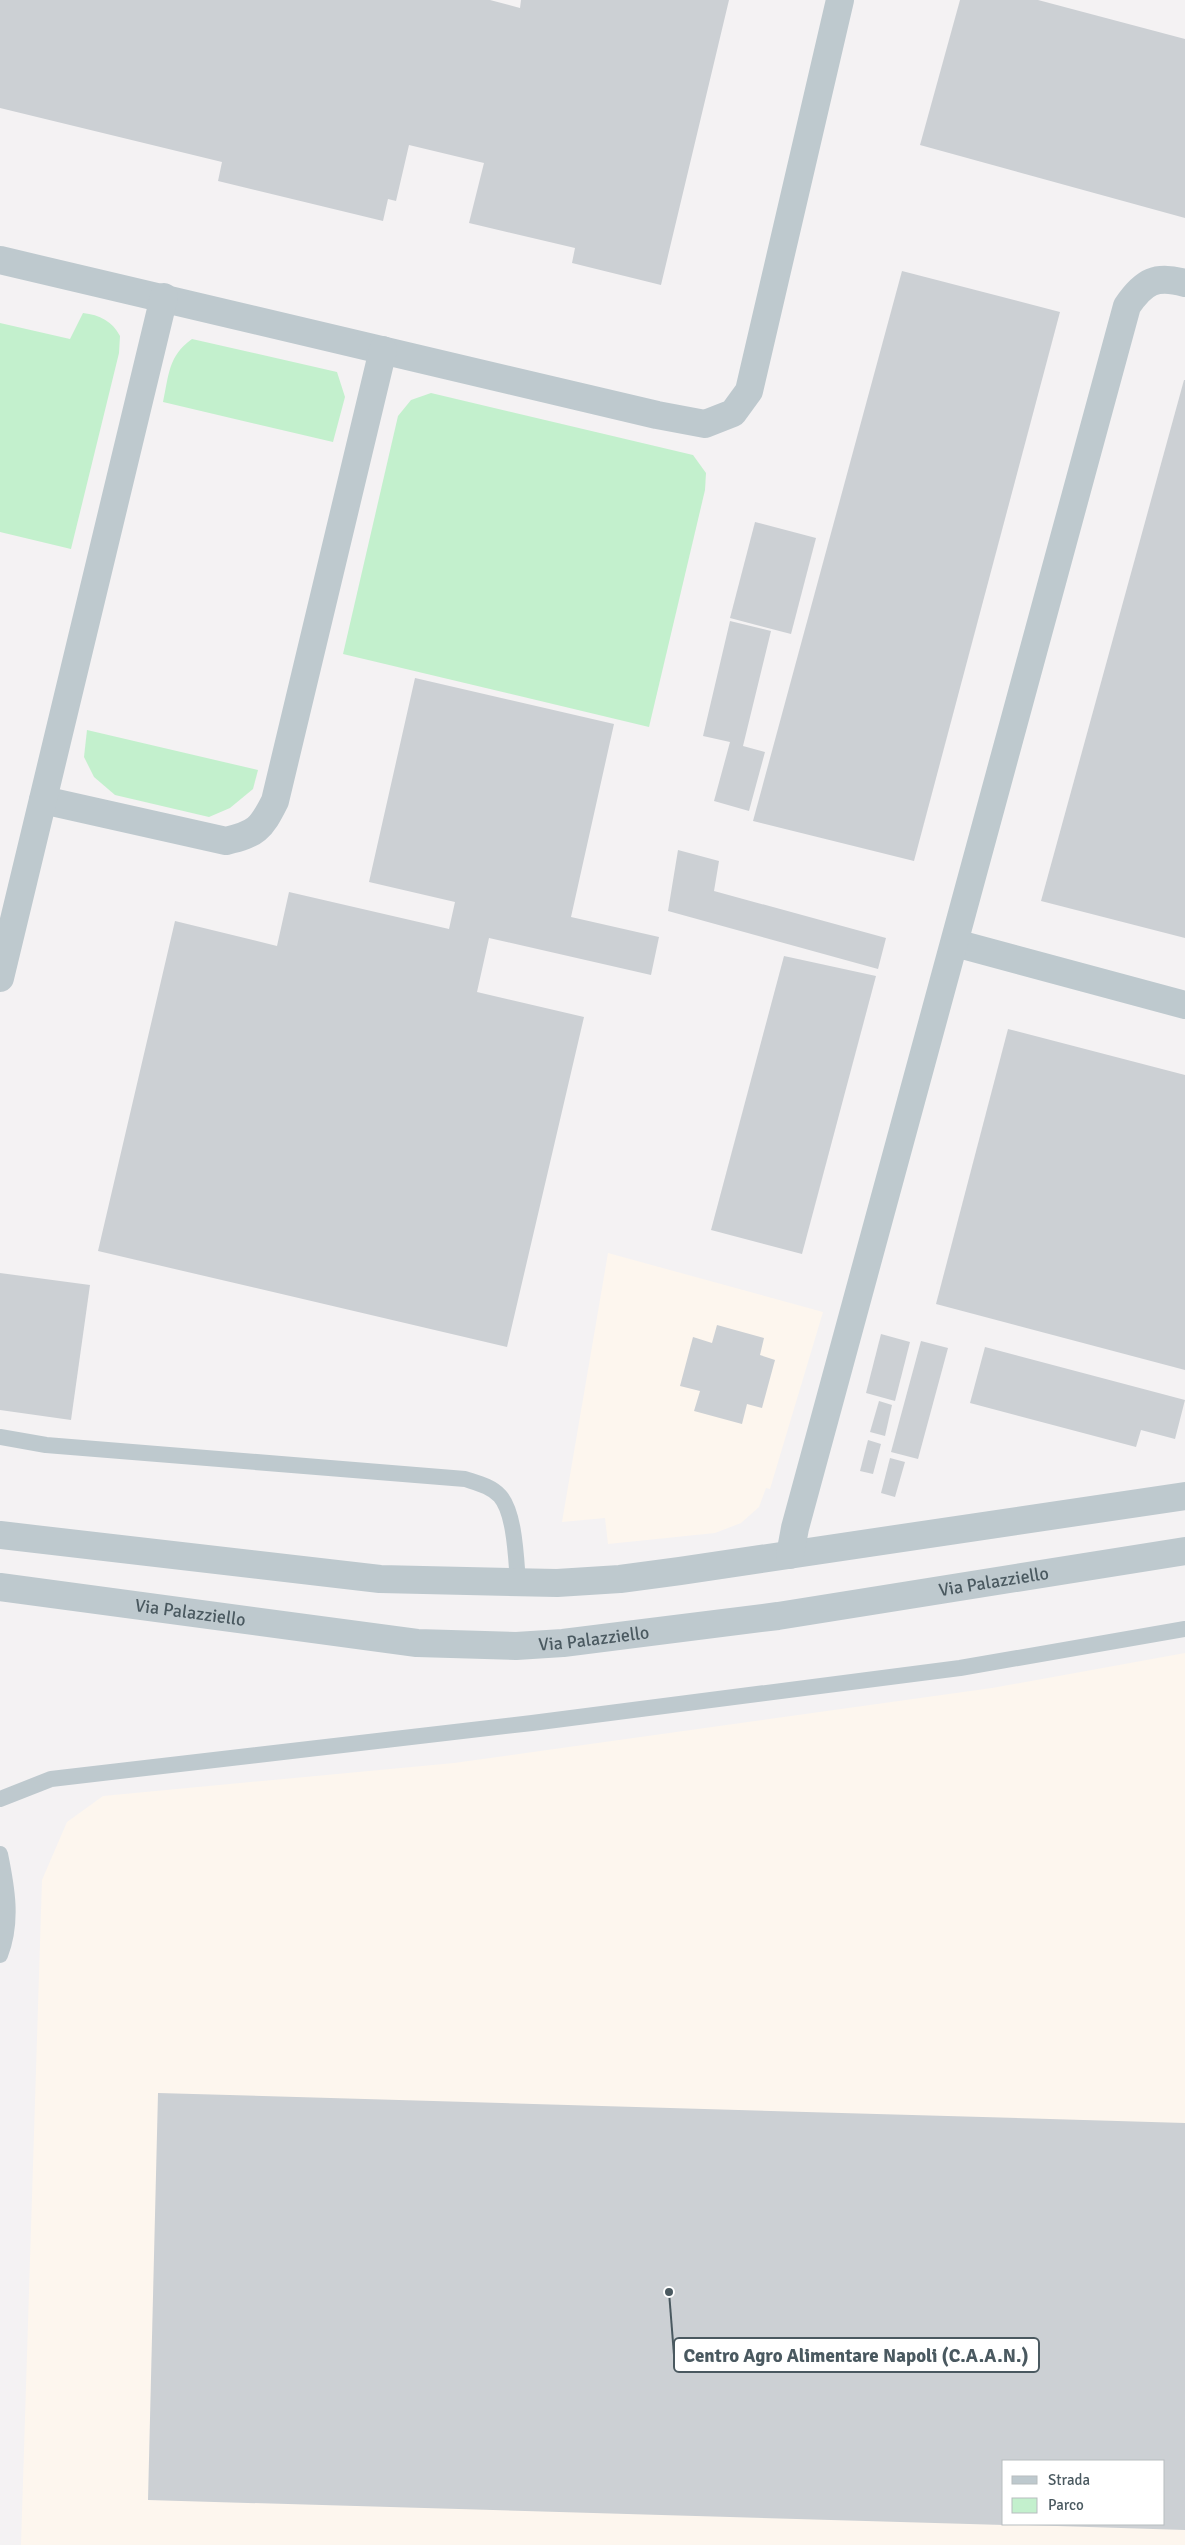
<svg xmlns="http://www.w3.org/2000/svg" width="1185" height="2545" font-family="Signika,sans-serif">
<rect width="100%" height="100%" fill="#f4f2f3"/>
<g fill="#fdf6ee" fill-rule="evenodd">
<polygon points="608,1253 823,1312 770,1489 766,1488 759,1507 741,1523 715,1533 608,1544 605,1518 562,1522"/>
<path d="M 1185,1653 L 1185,2545 L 21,2545 L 42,1880 L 67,1822 L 103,1796 L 454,1763 L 992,1688 ZM 1004,2461 L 1164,2461 L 1164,2524 L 1004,2524 Z"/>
</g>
<g fill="#c3f0cd">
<path d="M 83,313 C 100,315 112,321 120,336 L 119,353 L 71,549 L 0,532 L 0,323 L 70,339 Z"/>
<path d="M 192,339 L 337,372 L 345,397 L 333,442 L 163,402 C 169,375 168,356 192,339 Z"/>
<polygon points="431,393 693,455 706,473 705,490 649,727 343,654 398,416 411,400"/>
<polygon points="87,730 258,770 253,789 230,808 209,817 115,795 94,777 84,757"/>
</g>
<g fill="#ccd0d4">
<polygon points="0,0 490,0 520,8 521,0 729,0 661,285 572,263 575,248 469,223 484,163 409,145 396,201 388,199 383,221 218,181 222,162 0,108"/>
<polygon points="960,0 1038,0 1185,39 1185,218 920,145"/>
<polygon points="902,271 1060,312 914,861 753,821"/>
<polygon points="1184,380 1185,380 1185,938 1041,901"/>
<polygon points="755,522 816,538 791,634 730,618"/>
<polygon points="730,621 771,631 743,746 765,752 749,811 714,801 730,742 703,736"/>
<polygon points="415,678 614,724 571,917 659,937 651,975 489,938 477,992 584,1017 507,1347 98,1251 175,921 277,946 289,892 449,929 455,902 369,882"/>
<polygon points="678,850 719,861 714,891 886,938 878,969 668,911"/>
<polygon points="784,956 876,976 802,1254 711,1230"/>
<polygon points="1008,1029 1185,1075 1185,1370 936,1304"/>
<polygon points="0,1273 90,1285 71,1420 0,1410"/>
<polygon points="717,1325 764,1338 760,1355 775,1360 762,1408 747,1404 742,1424 694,1411 700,1391 680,1386 693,1337 712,1343"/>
<polygon points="881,1334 910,1342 895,1401 866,1393"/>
<polygon points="921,1341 948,1348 918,1459 891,1452"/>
<polygon points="985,1347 1185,1400 1175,1439 1141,1430 1136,1447 970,1403"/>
<polygon points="879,1401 892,1405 885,1436 870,1432"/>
<polygon points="868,1440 881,1444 873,1474 860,1471"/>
<polygon points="890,1458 905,1462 895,1497 881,1493"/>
<polygon points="158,2093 1185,2123 1185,2530 1025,2525 1164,2524 1164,2461 1004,2461 1004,2525 148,2500"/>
</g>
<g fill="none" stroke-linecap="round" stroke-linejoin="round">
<g stroke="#bec9ce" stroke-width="16">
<path d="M 0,1437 L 46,1445 L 465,1479 C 477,1483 491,1486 500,1496 C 515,1513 516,1559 518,1582"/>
<polyline points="0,1799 51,1779 532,1723 960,1668 1185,1629"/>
<path d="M 0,1854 C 7,1888 13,1922 0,1955"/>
</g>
<g stroke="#bec9ce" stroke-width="28">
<polyline points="0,260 657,415 705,424 733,413 749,391 840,0"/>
<path d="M 43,800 L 226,841 C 256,834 261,829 275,801 L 383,350"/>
<polyline points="955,943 1185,1005"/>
<polyline points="0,978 164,297"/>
<polyline points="0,1535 380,1579 557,1583 620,1579 680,1571 1185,1496"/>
<path d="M 790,1555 L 795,1528 L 1127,306 C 1144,281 1156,275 1185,283"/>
<path id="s1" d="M 0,1587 L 417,1643 L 516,1646 L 563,1643 L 778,1616 L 1185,1551"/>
</g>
</g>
<g text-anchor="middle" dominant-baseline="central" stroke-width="4" stroke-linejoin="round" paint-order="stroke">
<g font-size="18" fill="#4a5960" stroke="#fff">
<text stroke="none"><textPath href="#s1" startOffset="1002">Via Palazziello</textPath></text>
<text stroke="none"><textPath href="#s1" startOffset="192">Via Palazziello</textPath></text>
<text stroke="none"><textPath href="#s1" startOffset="598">Via Palazziello</textPath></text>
</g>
</g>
<path fill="none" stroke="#4a5960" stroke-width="2" d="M669 2292L674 2355"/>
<circle fill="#4a5960" stroke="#fff" stroke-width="2" cx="669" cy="2292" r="5"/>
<rect fill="#fff" stroke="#4a5960" stroke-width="2" x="674" y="2338" width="365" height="34" rx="5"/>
<g font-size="19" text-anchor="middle" font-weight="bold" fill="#4a5960">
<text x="856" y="2362">Centro Agro Alimentare Napoli (C.A.A.N.)</text>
</g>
<rect x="1002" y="2460" width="162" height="65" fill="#ffffff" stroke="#b7bdbf"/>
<rect x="1012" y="2476" width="25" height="8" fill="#bec9ce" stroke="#b7bdbf"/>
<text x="1048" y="2485" font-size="15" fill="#4a5960">Strada</text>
<rect x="1012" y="2498" width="25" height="15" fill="#c3f0cd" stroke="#b7bdbf"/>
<text x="1048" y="2510" font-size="15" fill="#4a5960">Parco</text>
</svg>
